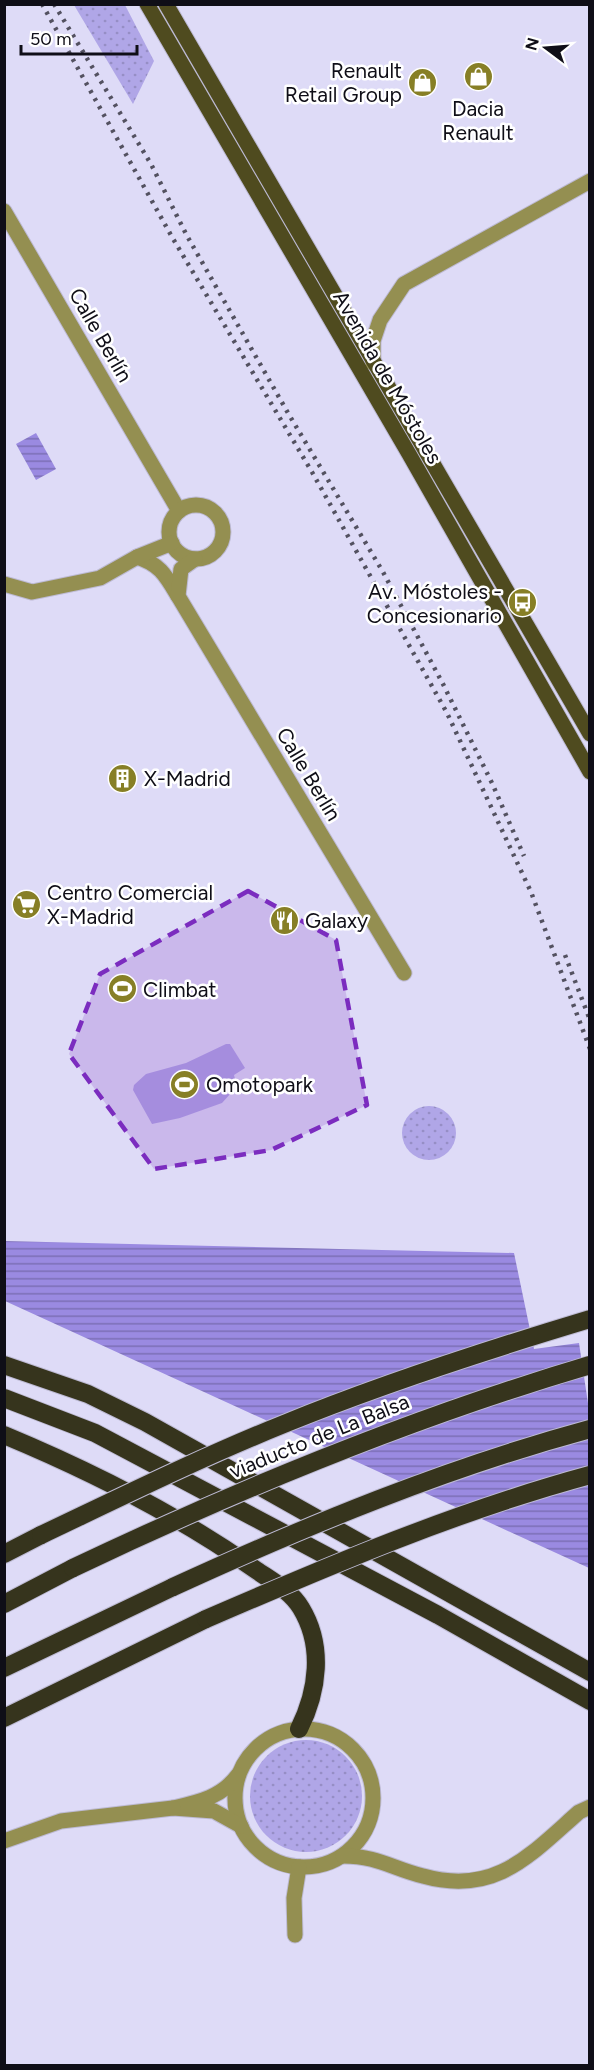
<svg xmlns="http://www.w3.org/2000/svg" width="594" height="2070" font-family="Figtree,sans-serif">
<defs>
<pattern id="grass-dots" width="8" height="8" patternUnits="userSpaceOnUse" patternTransform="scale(1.5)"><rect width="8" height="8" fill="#b0a6e7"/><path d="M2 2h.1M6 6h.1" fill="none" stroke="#968ec5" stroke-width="1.8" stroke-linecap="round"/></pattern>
<pattern id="water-rules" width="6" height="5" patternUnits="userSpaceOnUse" patternTransform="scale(1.5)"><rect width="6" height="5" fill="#9a8ae1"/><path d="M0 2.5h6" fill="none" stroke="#7c6fb5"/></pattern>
</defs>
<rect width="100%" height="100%" fill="#dedbf7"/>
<g fill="url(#grass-dots)">
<polygon points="74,5 125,5 154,61 133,104"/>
<circle cx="429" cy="1133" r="27"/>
<circle cx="306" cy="1796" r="56"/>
</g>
<polygon fill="#b0a6e7" points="226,1044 230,1044 245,1068 234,1075 236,1083 232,1092 222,1103 180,1118 152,1124 133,1090 134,1085 146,1074 186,1063"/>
<g fill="url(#water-rules)">
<polygon points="36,433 56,469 36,480 16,444"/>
<polygon points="4,1241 514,1253 534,1349 579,1343 589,1410 589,1568 5,1301"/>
</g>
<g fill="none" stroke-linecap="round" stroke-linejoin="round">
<defs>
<g id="street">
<polyline points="4,211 179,511"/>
<polyline points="373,363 373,341 380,320 404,284 590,181"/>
<circle cx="196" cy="532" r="27"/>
<path d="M 137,557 C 160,564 166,576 178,596"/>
<polyline points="195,559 181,569 178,596 404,973"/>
<polyline points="4,584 32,592 100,578 137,557 172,543"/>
<circle cx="304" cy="1798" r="69"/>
<path d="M 238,1775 C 222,1797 199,1802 173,1808 L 214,1811 L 241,1826"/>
<polyline points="4,1841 61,1821 173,1808"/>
<path d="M 343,1856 C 378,1856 391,1868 423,1876 C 495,1896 529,1856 579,1812 L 590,1807"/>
<polyline points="295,1935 294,1898 299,1867"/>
</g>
<g id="primary">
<polyline points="147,4 409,454 590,772"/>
<polyline points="166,4 590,734"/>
</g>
<g id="highway">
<polyline points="4,1365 88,1394 145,1422 590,1672"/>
<polyline points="4,1398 95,1433 438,1615 590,1701"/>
<path d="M 4,1435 C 93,1472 178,1515 256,1570 C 272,1581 291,1591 301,1608 C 324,1646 318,1691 299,1729"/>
<polyline points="4,1554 41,1535"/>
<polyline points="4,1604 73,1568"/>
<polyline points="4,1668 173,1587"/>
<polyline points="4,1718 206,1619"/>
</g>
</defs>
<use href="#street" stroke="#bdbad3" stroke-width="17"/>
<use href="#primary" stroke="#bdbad3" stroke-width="17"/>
<use href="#highway" stroke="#bdbad3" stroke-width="20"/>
<use href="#street" stroke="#948f51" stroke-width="15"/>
<use href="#primary" stroke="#4f4b1f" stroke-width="15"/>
<use href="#highway" stroke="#36341d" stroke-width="18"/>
<g stroke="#535160" stroke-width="4.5" stroke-dasharray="3 6" stroke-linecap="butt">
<polyline points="42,4 172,237 312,472 447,713 531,892 590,1049"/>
<polyline points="54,4 151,164 186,234 288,413 383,572 443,684 492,783 524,856"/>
<polyline points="565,955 590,1020"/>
</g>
<defs>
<g id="highway-bridge">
<path d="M 41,1535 C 121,1497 202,1457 284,1424 C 384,1383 487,1350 590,1319"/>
<path d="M 73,1568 C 241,1488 411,1418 590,1365"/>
<path d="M 173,1587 C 308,1525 446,1468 590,1429"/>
<path d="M 206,1619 C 331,1565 457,1511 590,1475"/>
</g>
</defs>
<use href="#highway-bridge" stroke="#bdbad3" stroke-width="20" stroke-linecap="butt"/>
<use href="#highway-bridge" stroke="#36341d" stroke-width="18"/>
</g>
<path fill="#7b2cbf" fill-opacity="0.2" stroke="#7b2cbf" stroke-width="4.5" stroke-dasharray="12 8" stroke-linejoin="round" d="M 248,891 L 336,940 L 367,1105 L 271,1150 L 154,1169 L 69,1054 L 100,974 Z"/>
<defs>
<symbol id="shop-disc" viewBox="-11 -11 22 22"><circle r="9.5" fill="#877f26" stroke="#fff"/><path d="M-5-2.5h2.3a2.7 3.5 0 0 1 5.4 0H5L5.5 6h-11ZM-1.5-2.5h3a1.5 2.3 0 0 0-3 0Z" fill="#fff"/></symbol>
<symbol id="bus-disc" viewBox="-11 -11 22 22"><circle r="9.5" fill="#877f26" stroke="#fff"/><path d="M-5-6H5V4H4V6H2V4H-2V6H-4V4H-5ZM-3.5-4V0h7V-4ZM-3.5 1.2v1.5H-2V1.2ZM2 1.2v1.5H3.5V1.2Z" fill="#fff"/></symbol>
<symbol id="building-disc" viewBox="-11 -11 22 22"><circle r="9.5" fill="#877f26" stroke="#fff"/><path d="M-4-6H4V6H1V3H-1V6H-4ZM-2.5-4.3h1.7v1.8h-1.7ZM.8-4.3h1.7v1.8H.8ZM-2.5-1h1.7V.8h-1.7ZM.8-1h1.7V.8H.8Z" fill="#fff"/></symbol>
<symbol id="supermarket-disc" viewBox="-11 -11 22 22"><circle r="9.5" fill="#877f26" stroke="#fff"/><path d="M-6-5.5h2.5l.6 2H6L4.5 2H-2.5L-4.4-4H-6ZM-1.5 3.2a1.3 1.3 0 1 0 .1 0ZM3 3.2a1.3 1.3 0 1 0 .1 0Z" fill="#fff"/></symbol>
<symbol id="restaurant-disc" viewBox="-11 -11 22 22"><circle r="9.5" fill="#877f26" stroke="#fff"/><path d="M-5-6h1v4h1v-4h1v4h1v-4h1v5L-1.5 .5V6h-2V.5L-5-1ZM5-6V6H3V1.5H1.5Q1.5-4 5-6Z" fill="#fff"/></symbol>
<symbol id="stadium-disc" viewBox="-11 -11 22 22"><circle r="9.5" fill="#877f26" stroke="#fff"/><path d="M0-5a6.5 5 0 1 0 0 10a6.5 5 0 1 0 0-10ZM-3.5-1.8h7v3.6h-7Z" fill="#fff"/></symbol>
</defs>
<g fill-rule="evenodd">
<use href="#shop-disc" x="462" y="60" width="33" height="33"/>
<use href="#shop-disc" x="406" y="66" width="33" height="33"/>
<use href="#bus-disc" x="506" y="586" width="33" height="33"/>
<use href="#building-disc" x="106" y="762" width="33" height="33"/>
<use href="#supermarket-disc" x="10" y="888" width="33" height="33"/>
<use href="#restaurant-disc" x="268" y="904" width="33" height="33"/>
<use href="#stadium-disc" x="106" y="972" width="33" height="33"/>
<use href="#stadium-disc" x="168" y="1068" width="33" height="33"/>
</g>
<g text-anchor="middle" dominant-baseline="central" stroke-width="5" stroke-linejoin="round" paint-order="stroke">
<g font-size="21" fill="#0f0e17" stroke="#fff" text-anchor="start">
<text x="402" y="70" text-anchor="end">Renault<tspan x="402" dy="24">Retail Group</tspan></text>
<text x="478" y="108" text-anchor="middle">Dacia<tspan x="478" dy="24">Renault</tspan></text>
<text x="502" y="591" text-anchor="end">Av. Móstoles -<tspan x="502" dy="24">Concesionario</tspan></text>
<text x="144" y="778">X-Madrid</text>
<text x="47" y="892">Centro Comercial<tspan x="47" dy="24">X-Madrid</tspan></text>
<text x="305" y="920">Galaxy</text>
<text x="143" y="989">Climbat</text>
<text x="206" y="1084">Omotopark</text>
</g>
<g font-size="21" fill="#0f0e17" stroke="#fff">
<text transform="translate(101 335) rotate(60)">Calle Berlín</text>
<text transform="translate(388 377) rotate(60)">Avenida de Móstoles</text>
<text transform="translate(309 774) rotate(59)">Calle Berlín</text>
<text transform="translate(319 1436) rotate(-22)">viaducto de La Balsa</text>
</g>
</g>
<rect width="594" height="2070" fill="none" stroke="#0f0e17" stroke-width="12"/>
<g transform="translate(546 48) rotate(286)" stroke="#ffffff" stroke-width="4.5" paint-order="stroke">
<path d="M0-4.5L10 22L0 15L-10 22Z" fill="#0f0e17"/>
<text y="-9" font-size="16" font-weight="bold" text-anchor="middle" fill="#0f0e17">N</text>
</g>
<path d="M21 45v9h116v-9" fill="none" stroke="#0f0e17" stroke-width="3"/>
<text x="30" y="45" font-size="18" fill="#0f0e17" stroke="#ffffff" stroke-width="4.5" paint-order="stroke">50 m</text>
</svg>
